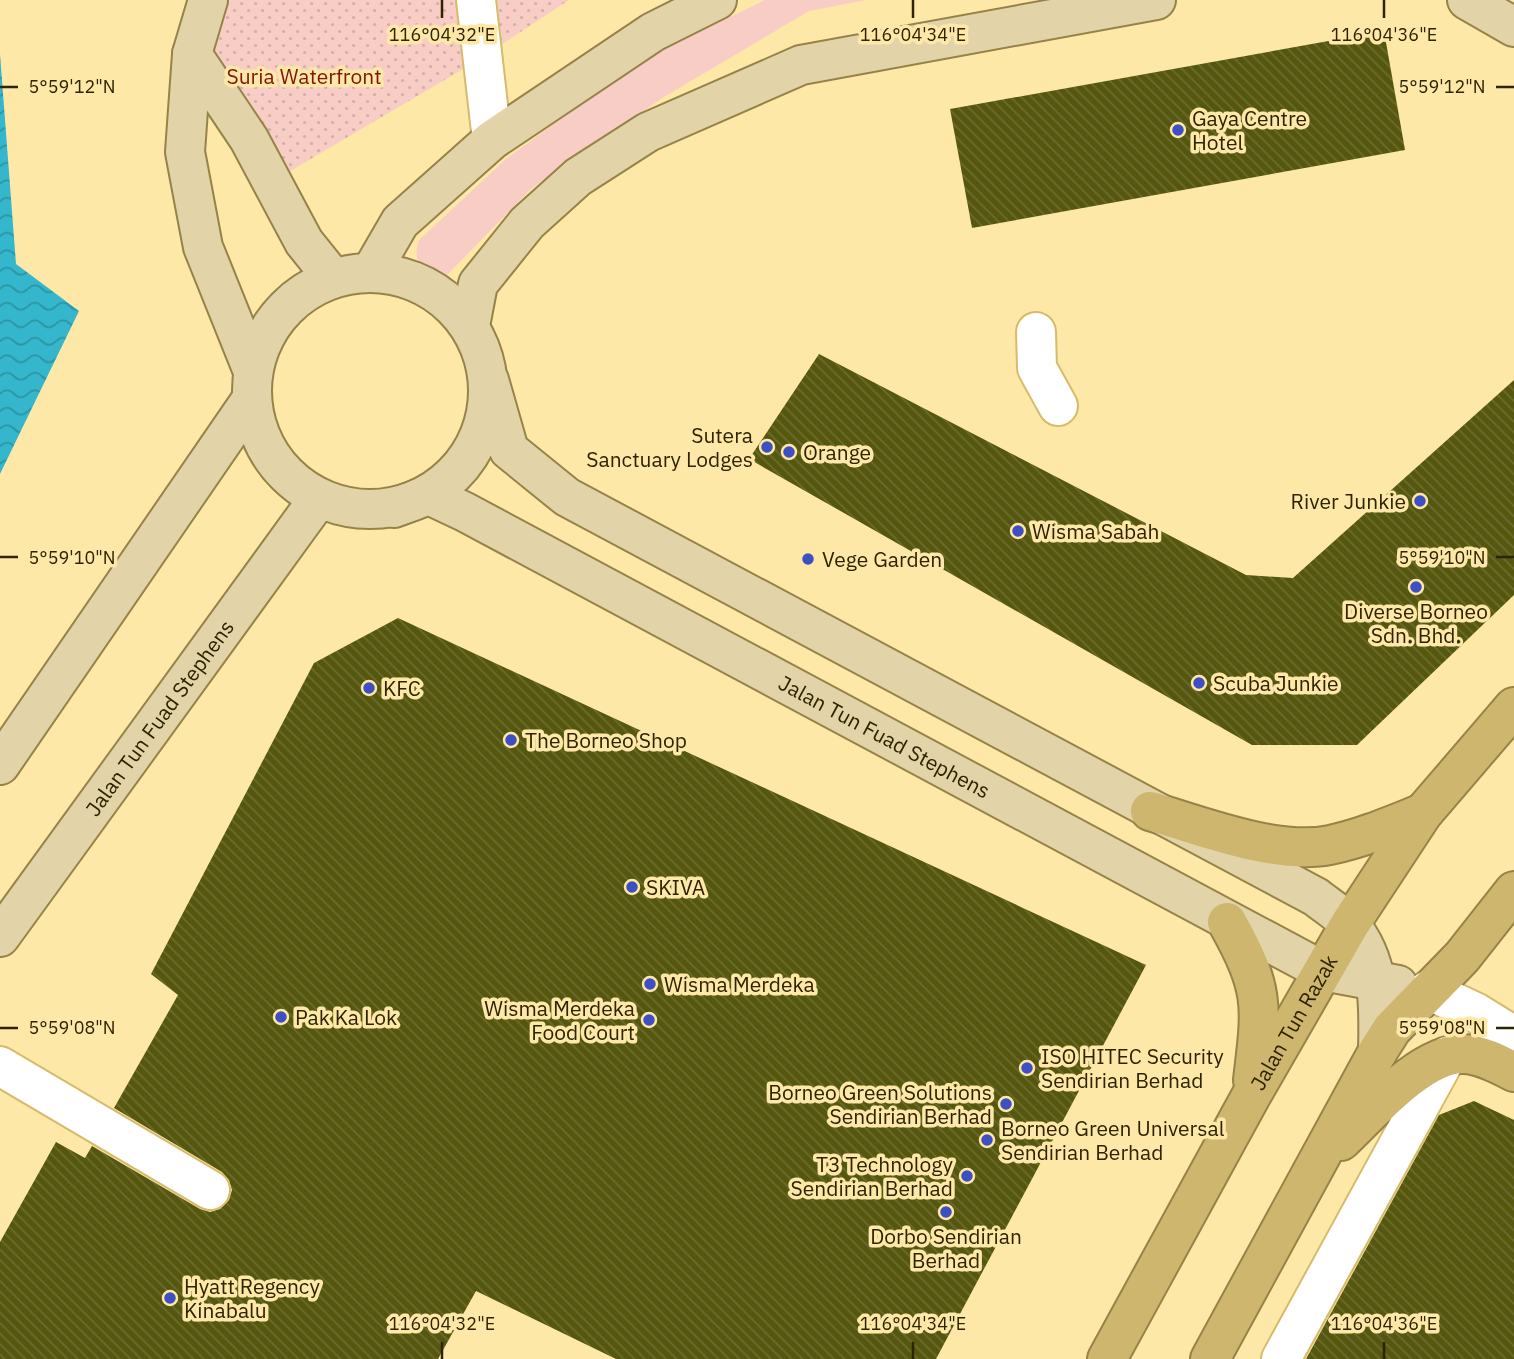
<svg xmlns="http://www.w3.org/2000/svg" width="1514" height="1359" font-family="'IBM Plex Sans',sans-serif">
<defs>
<pattern id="park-dots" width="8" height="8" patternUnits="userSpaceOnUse" patternTransform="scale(1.75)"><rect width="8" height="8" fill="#f8cdc5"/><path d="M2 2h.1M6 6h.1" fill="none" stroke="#d5b0a7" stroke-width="1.8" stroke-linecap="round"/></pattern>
<pattern id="water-waves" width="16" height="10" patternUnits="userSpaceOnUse" patternTransform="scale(1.75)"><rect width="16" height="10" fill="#34b6cc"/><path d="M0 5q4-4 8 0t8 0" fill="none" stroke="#2c94a3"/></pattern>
<pattern id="building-back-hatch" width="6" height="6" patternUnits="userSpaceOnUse" patternTransform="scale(1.75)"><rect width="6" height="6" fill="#56570f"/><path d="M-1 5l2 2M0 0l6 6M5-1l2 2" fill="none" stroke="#6b6b30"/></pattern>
</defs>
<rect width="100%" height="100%" fill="#fee8a8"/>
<path fill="#f8cdc5" d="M 765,0 L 866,0 L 809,11 L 664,97 L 532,188 L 448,274 C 423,279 411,263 419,240 L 506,159 L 580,105 L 664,49 Z"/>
<polygon fill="url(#park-dots)" points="218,0 569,0 475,62 270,183 199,33"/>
<polygon fill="url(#water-waves)" points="0,54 16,264 79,311 0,474"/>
<g fill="url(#building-back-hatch)">
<polygon points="1384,31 1405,150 972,228 950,109"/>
<polygon points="819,354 1246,575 1293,578 1514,380 1514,595 1357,745 1252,745 749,459"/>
<polygon points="398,618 1146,965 936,1359 616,1359 476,1291 438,1359 0,1359 0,1242 56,1142 85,1158 92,1146 200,1209 210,1212 220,1209 229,1200 232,1190 229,1180 222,1172 114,1108 178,995 151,974 314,663"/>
<polygon points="1474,1101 1514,1120 1514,1359 1306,1359 1439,1115"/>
</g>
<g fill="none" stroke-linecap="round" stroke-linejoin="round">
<defs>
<g id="minor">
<polyline points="476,0 492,140"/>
<polyline points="1036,332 1037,368 1058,406"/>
<polyline points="1428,990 1475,1012 1514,1036"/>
<polyline points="0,1066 210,1190"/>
<polyline points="1281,1359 1447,1056"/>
</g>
<g id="major">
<polyline points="208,0 192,54 185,152 203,247 252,369"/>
<polyline points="1467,0 1514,27"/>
<polyline points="192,54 249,139 304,242 333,278"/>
<polyline points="371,272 400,222 492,140 653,32 717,0"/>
<circle cx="370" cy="391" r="118"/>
<polyline points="470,326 478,284 527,223 578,177 648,132 801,65 1156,0"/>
<path d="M 489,380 L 509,450 L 567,497 L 1316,897 C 1327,906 1341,914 1350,925 C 1381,961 1379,1007 1378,1051"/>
<path id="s1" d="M 394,508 L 429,495 L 465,512 L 1323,971 L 1398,985"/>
<polyline points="0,765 251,400"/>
<path id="s2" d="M 0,937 L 319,498"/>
</g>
<g id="highway">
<path d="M 1150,811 C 1201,826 1277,856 1330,845 C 1363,838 1393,825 1423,813"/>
<path d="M 1227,922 C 1265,990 1262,1005 1253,1080"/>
<path d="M 1341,1141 C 1370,1114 1420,1054 1463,1054 C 1480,1054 1499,1064 1514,1072"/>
<path id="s3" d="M 1107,1359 L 1251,1096 L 1350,924 L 1423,813 L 1514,707"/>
<polyline points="1210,1359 1378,1051 1392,1029 1462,957 1514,891"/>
</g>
</defs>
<use href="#minor" stroke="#d6bb6b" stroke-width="42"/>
<use href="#major" stroke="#968348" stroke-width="42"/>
<use href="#highway" stroke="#968348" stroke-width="42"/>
<use href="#minor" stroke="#fff" stroke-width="38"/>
<use href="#major" stroke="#e2d3a9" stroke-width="38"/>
<use href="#highway" stroke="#ceb66f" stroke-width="38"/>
</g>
<path fill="none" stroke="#2e2301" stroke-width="2.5" d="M 442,0 L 442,18M 913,0 L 913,18M 1384,0 L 1384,18M 0,87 L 18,87M 1496,87 L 1514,87M 0,557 L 18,557M 1496,557 L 1514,557M 0,1028 L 18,1028M 1496,1028 L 1514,1028M 442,1342 L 442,1359M 913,1342 L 913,1359M 1384,1342 L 1384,1359"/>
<g fill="#3d4fc2" stroke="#fee8a8" stroke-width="2.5">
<circle cx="1178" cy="130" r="7"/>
<circle cx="767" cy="447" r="7"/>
<circle cx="789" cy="452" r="7"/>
<circle cx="1420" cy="501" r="7"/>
<circle cx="1018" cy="531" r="7"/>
<circle cx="808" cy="559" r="7"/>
<circle cx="1416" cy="587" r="7"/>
<circle cx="1199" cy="683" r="7"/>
<circle cx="369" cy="688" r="7"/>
<circle cx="511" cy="740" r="7"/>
<circle cx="632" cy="887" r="7"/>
<circle cx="650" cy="984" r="7"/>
<circle cx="281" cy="1017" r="7"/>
<circle cx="649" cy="1020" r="7"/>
<circle cx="1027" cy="1068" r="7"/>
<circle cx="1006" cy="1104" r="7"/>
<circle cx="987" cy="1140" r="7"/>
<circle cx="967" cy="1176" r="7"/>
<circle cx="946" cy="1212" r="7"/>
<circle cx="170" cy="1298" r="7"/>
</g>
<g text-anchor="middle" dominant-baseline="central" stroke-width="7" stroke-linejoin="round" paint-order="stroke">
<g font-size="21" fill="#7f1506" stroke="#fee8a8">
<text x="304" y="76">Suria Waterfront</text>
</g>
<g font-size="21" fill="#2e2301" stroke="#fee8a8" text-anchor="start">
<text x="1192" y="118">Gaya Centre<tspan x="1192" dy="24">Hotel</tspan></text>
<text x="753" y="435" text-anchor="end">Sutera<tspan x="753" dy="24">Sanctuary Lodges</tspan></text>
<text x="803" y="452">Orange</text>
<text x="1406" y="501" text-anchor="end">River Junkie</text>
<text x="1032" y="531">Wisma Sabah</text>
<text x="822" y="559">Vege Garden</text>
<text x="1416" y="611" text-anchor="middle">Diverse Borneo<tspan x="1416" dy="24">Sdn. Bhd.</tspan></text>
<text x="1213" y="683">Scuba Junkie</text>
<text x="383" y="688">KFC</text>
<text x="525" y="740">The Borneo Shop</text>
<text x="646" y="887">SKIVA</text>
<text x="664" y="984">Wisma Merdeka</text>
<text x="635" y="1008" text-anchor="end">Wisma Merdeka<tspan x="635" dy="24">Food Court</tspan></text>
<text x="295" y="1017">Pak Ka Lok</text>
<text x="1041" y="1056">ISO HITEC Security<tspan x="1041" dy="24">Sendirian Berhad</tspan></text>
<text x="992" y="1092" text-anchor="end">Borneo Green Solutions<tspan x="992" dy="24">Sendirian Berhad</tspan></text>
<text x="1001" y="1128">Borneo Green Universal<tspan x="1001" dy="24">Sendirian Berhad</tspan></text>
<text x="953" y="1164" text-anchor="end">T3 Technology<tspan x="953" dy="24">Sendirian Berhad</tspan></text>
<text x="946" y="1236" text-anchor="middle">Dorbo Sendirian<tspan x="946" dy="24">Berhad</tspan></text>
<text x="184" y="1286">Hyatt Regency<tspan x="184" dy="24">Kinabalu</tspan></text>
</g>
<g font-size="21" fill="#2e2301" stroke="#fee8a8">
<text stroke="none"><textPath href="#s2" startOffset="271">Jalan Tun Fuad Stephens</textPath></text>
<text stroke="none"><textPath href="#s1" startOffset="553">Jalan Tun Fuad Stephens</textPath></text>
<text stroke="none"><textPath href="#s3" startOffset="385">Jalan Tun Razak</textPath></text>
</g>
</g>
<g font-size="18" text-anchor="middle" fill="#2e2301" stroke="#fee8a8" stroke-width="7" stroke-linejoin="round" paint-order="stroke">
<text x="442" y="41">116°04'32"E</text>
<text x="913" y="41">116°04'34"E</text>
<text x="1384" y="41">116°04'36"E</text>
<text x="72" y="93">5°59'12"N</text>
<text x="1442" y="93">5°59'12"N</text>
<text x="72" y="564">5°59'10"N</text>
<text x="1442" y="564">5°59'10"N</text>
<text x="72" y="1034">5°59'08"N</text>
<text x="1442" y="1034">5°59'08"N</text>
<text x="442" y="1330">116°04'32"E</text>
<text x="913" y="1330">116°04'34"E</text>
<text x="1384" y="1330">116°04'36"E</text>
</g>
</svg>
